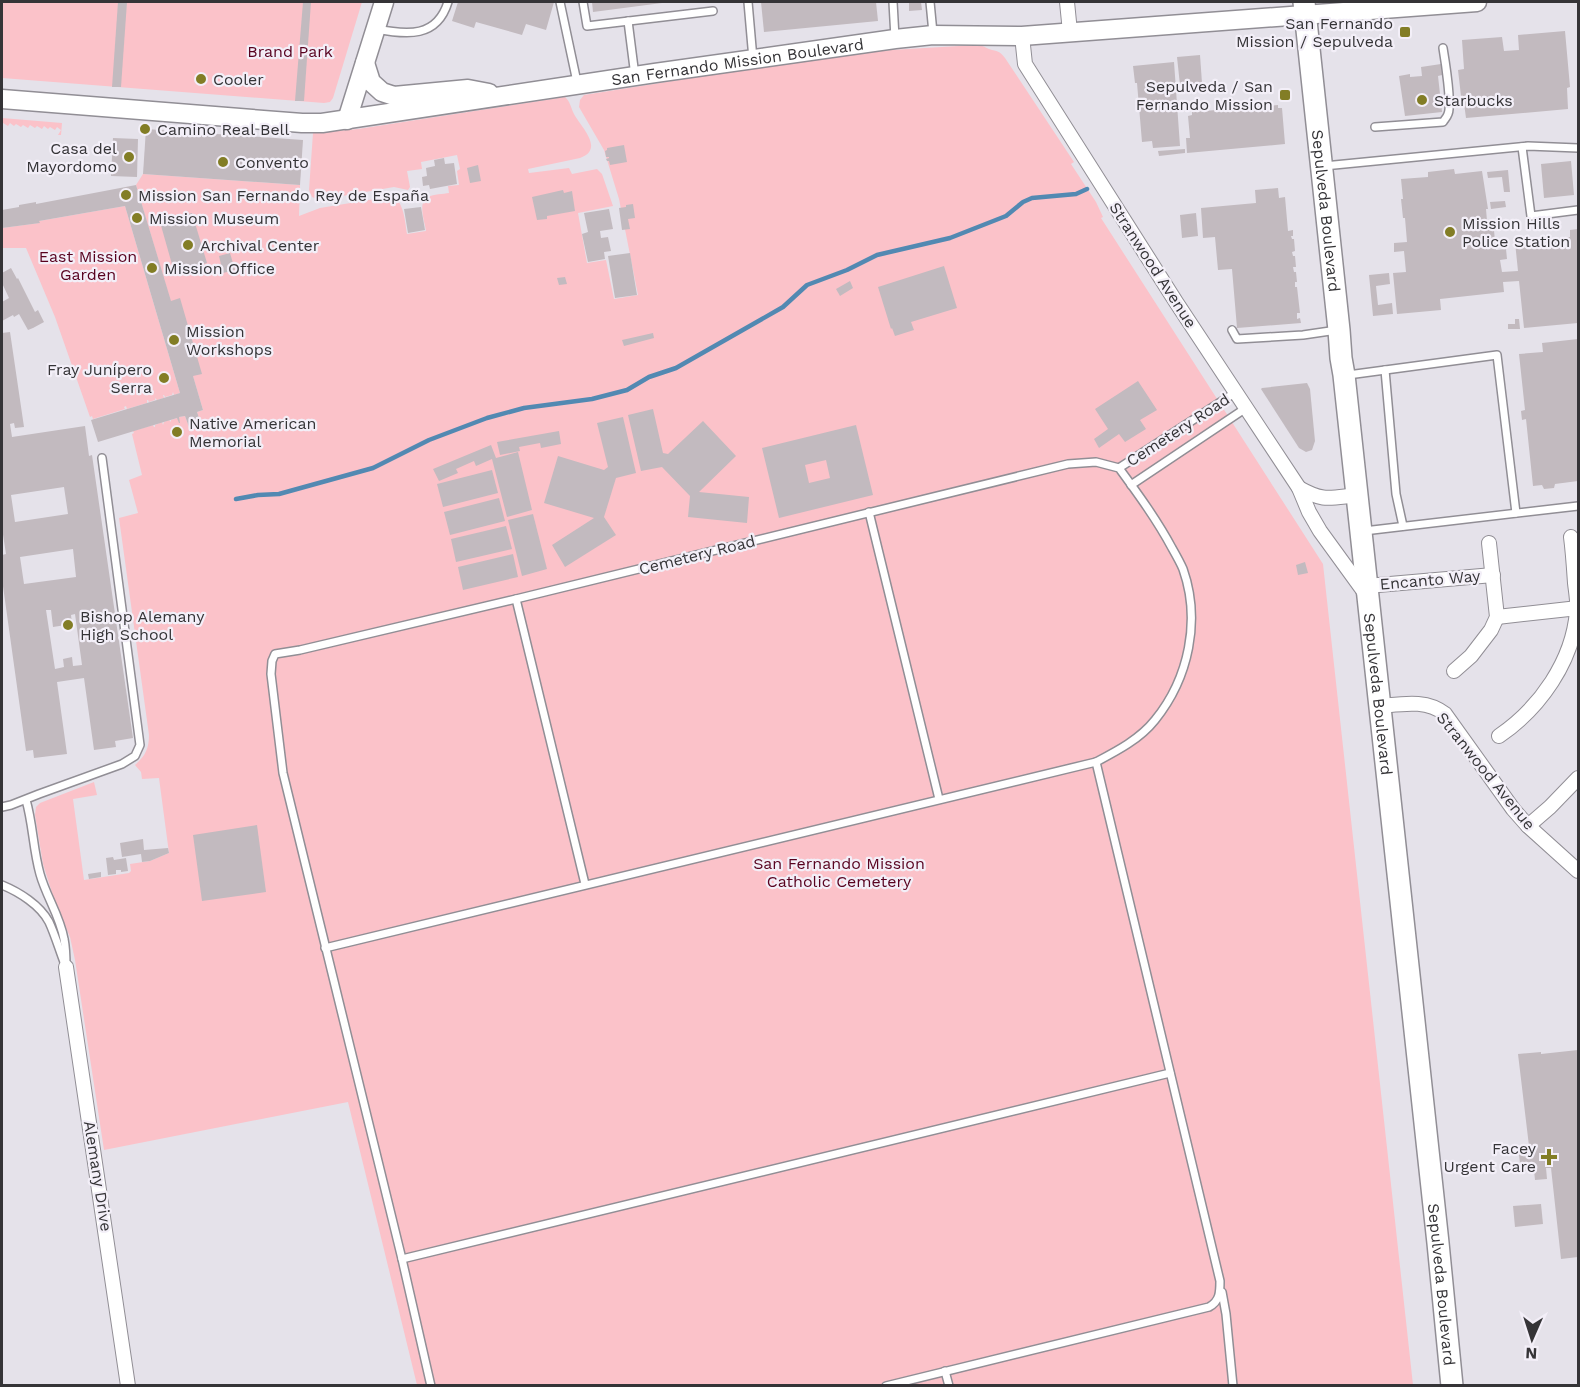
<svg xmlns="http://www.w3.org/2000/svg" width="1580" height="1387" font-family="'Work Sans',sans-serif">
<rect width="100%" height="100%" fill="#e5e2ea"/>
<g fill="#fbc2c9">
<polygon points="2,2 362,2 333,98 330,102 324,103 2,78"/>
<path d="M 976,45 C 982,45 984,47 989,49 C 998,52 999,50 1005,58 L 1074,162 L 1071,164 L 1096,202 L 1103,217 L 1101,218 L 1323,564 L 1413,1385 L 417,1385 L 348,1102 L 104,1150 L 75,960 L 70,937 L 54,899 L 43,864 L 35,815 L 36,807 L 40,803 L 94,782 L 97,795 L 73,799 L 84,880 L 129,873 L 131,871 L 130,864 L 150,861 L 169,853 L 159,778 L 142,779 L 141,772 L 135,765 C 145,756 149,749 149,735 L 119,518 L 138,513 L 129,480 L 142,475 L 132,434 L 134,433 L 133,431 L 153,425 L 154,427 L 155,427 L 155,425 L 162,422 L 163,425 L 164,422 L 169,420 L 171,422 L 171,420 L 177,418 L 179,420 L 179,417 L 185,416 L 189,427 L 200,424 L 197,412 L 203,410 L 136,185 L 143,174 L 300,185 L 299,216 L 320,208 L 393,196 C 404,203 405,221 407,234 L 426,231 C 425,222 417,202 428,197 C 434,194 443,194 449,193 L 448,186 L 459,185 L 457,171 L 460,169 L 457,155 L 421,162 L 422,169 L 407,171 L 410,187 L 408,190 L 394,187 L 319,200 L 312,197 L 309,190 L 313,133 L 358,129 L 565,97 C 570,101 571,108 574,114 C 581,127 605,149 580,158 L 528,169 L 529,173 L 569,168 L 572,174 L 597,169 L 602,174 L 613,206 L 578,213 L 587,263 L 606,260 L 614,299 L 638,295 L 619,199 L 604,150 L 579,107 L 580,100 L 584,95 L 817,58 L 891,50 Z"/>
<polygon points="2,118 62,123 61,135 58,135 61,130 57,127 55,130 50,127 48,129 44,126 42,129 37,126 35,128 30,125 28,128 23,125 21,127 16,124 14,126 10,123 8,126 3,123 2,125"/>
<polygon points="125,206 180,393 174,395 173,392 172,395 165,397 164,395 163,395 164,398 157,400 155,398 155,400 149,402 148,400 147,400 147,403 127,409 126,406 124,407 125,409 93,419 92,416 90,417 55,317 26,248 2,248 2,228 39,223 39,221"/>
</g>
<g fill="none" stroke-linecap="round" stroke-linejoin="round">
<polyline stroke="#5289b2" stroke-width="4.5" points="236,499 258,495 279,494 373,468 429,440 487,418 524,408 592,399 627,390 649,377 676,368 783,307 807,285 847,270 877,255 950,238 1006,216 1023,202 1032,198 1076,194 1087,189"/>
</g>
<g fill="#c2babf" fill-rule="evenodd">
<polygon points="118,2 127,2 121,87 112,87"/>
<polygon points="303,2 311,2 304,101 295,101"/>
<polygon points="458,2 554,2 546,30 526,24 522,35 476,22 474,28 452,21"/>
<polygon points="592,2 662,2 662,3 593,12"/>
<polygon points="761,2 876,2 878,21 764,32"/>
<polygon points="909,2 921,2 922,10 909,11"/>
<polygon points="1565,31 1570,87 1567,88 1568,109 1466,118 1463,96 1461,96 1458,70 1464,69 1462,40 1502,37 1504,51 1519,50 1518,35"/>
<polygon points="1200,55 1202,83 1180,85 1177,57"/>
<polygon points="1174,62 1180,146 1153,148 1152,141 1142,142 1137,83 1135,83 1133,66"/>
<polygon points="1441,64 1442,75 1438,76 1442,112 1405,116 1399,76 1410,74 1410,77 1422,76 1421,67"/>
<polygon points="1278,105 1278,108 1282,108 1285,144 1187,153 1186,138 1190,138 1188,116 1192,115 1192,112"/>
<polygon points="146,129 303,140 300,185 143,174"/>
<polygon points="113,138 138,139 137,177 111,176"/>
<polygon points="624,145 627,162 610,165 609,161 607,161 606,159 609,158 609,157 606,157 605,151 607,150 607,148"/>
<polygon points="1185,149 1185,153 1159,156 1158,151"/>
<polygon points="444,158 445,164 454,163 457,184 430,189 429,185 423,186 422,177 427,176 426,168 435,166 434,160"/>
<polygon points="1571,161 1574,195 1544,198 1541,164"/>
<polygon points="478,165 481,181 470,183 467,168"/>
<polygon points="1454,169 1455,174 1482,171 1488,209 1486,209 1487,221 1493,221 1496,250 1506,249 1507,259 1500,260 1502,272 1518,271 1515,242 1570,237 1570,230 1578,229 1578,323 1524,328 1519,281 1503,282 1504,292 1440,299 1441,310 1397,314 1393,273 1406,272 1404,251 1394,252 1394,243 1407,242 1405,218 1403,218 1401,199 1403,199 1401,179 1428,177 1428,172"/>
<polygon points="1508,170 1510,192 1504,192 1502,177 1488,178 1487,172"/>
<polygon points="136,185 171,301 180,298 202,374 193,376 203,410 197,412 201,424 189,427 185,416 179,417 180,423 179,423 177,418 98,442 91,420 180,393 125,206 39,221 40,223 2,228 2,210 19,207 19,205 36,202 36,204"/>
<polygon points="1278,188 1279,198 1285,197 1288,231 1293,230 1293,236 1291,236 1292,239 1294,239 1295,251 1292,252 1293,256 1295,256 1296,267 1293,267 1294,272 1296,272 1297,282 1295,282 1295,287 1297,287 1300,313 1297,313 1297,319 1300,318 1301,323 1237,328 1232,269 1218,270 1215,237 1203,238 1201,208 1256,203 1255,190"/>
<polygon points="563,190 564,193 572,191 575,211 547,216 547,219 537,220 532,197"/>
<polygon points="1505,201 1506,207 1491,209 1490,202"/>
<polygon points="633,204 635,218 628,219 630,229 622,230 619,208 626,207 626,205"/>
<polygon points="421,207 425,230 408,233 404,209"/>
<polygon points="609,209 613,229 600,231 601,238 608,237 611,251 604,252 605,259 588,262 582,234 588,232 584,213"/>
<polygon points="192,213 207,263 193,267 194,270 175,275 160,222"/>
<polygon points="1196,213 1198,236 1182,238 1180,215"/>
<polygon points="230,253 235,270 223,273 219,256"/>
<polygon points="630,253 637,295 615,298 608,256"/>
<polygon points="944,266 957,308 911,322 914,330 895,336 892,328 891,329 878,287"/>
<polygon points="11,268 17,279 18,278 35,312 38,310 44,322 33,328 28,330 19,314 14,317 13,315 2,321 2,302 9,298 2,283 2,273"/>
<polygon points="1389,273 1390,284 1376,286 1378,305 1392,303 1393,314 1373,316 1369,275"/>
<polygon points="565,277 567,284 559,285 557,278"/>
<polygon points="850,281 853,288 840,296 836,289"/>
<polygon points="1515,319 1519,319 1520,329 1508,329 1508,324 1515,324"/>
<path d="M 10,332 L 24,427 L 15,428 L 14,423 L 10,424 L 12,437 L 85,426 L 89,456 L 92,455 L 133,738 L 115,741 L 116,747 L 94,750 L 84,678 L 57,682 L 67,754 L 34,758 L 33,750 L 26,751 L 2,579 L 2,555 L 6,554 L 2,528 L 2,333 ZM 64,487 L 68,514 L 15,522 L 11,495 ZM 73,549 L 76,577 L 24,584 L 20,557 ZM 46,610 L 51,610 L 53,627 L 72,624 L 71,615 L 75,614 L 82,665 L 73,666 L 72,657 L 63,659 L 64,667 L 55,669 Z"/>
<polygon points="653,333 654,338 624,346 622,340"/>
<polygon points="1578,339 1578,481 1555,484 1554,488 1544,489 1542,485 1533,486 1526,419 1522,420 1521,411 1525,410 1519,354 1543,352 1542,343"/>
<polygon points="1138,381 1157,410 1140,420 1146,429 1125,442 1119,434 1099,448 1094,439 1108,429 1095,409"/>
<polygon points="1307,383 1310,389 1315,441 1312,450 1306,452 1299,448 1261,389 1262,388"/>
<polygon points="653,409 663,453 668,454 703,421 736,456 699,492 749,497 747,523 688,517 690,496 662,467 641,471 628,415"/>
<polygon points="623,417 636,473 616,478 604,517 616,535 565,567 552,545 594,518 544,503 558,456 604,470 608,467 597,423"/>
<path d="M 856,425 L 873,495 L 779,518 L 762,448 ZM 826,460 L 830,478 L 809,483 L 805,465 Z"/>
<polygon points="559,431 561,444 541,448 540,443 519,447 520,451 500,455 497,442"/>
<polygon points="491,445 496,458 518,452 532,510 507,517 492,459 476,466 474,461 456,469 458,473 439,481 433,469"/>
<polygon points="492,470 498,493 443,507 437,484"/>
<polygon points="499,498 505,521 450,535 444,512"/>
<polygon points="533,514 547,569 522,576 508,520"/>
<polygon points="506,526 512,549 456,562 451,539"/>
<polygon points="513,554 518,577 463,590 458,567"/>
<polygon points="1305,562 1308,573 1298,575 1296,565"/>
<polygon points="257,825 266,892 202,901 193,835"/>
<polygon points="143,839 144,850 168,848 169,853 150,861 142,862 141,854 122,857 120,843"/>
<polygon points="113,857 114,860 126,858 128,871 121,872 121,870 116,870 116,874 108,875 106,858"/>
<polygon points="101,872 101,877 89,879 88,874"/>
<polygon points="1578,1050 1578,1257 1561,1259 1551,1168 1546,1168 1547,1179 1535,1180 1534,1170 1521,1171 1518,1147 1529,1146 1518,1054 1541,1052 1541,1054"/>
<polygon points="1541,1204 1543,1224 1515,1227 1513,1206"/>
</g>
<g fill="none" stroke-linecap="round" stroke-linejoin="round">
<defs>
<g id="service">
<polyline points="560,2 577,82"/>
<polyline points="583,2 587,26 713,11"/>
<polyline points="748,2 753,59"/>
<polyline points="893,2 895,38"/>
<polyline points="930,2 933,33"/>
<polyline points="628,21 635,76"/>
<path d="M 376,29 C 407,35 437,38 448,2"/>
<path d="M 1375,127 L 1443,122 C 1445,119 1447,117 1448,114 C 1452,105 1445,60 1443,48"/>
<polyline points="1522,147 1531,216 1578,210"/>
<polyline points="1324,166 1528,146 1578,148"/>
<polyline points="1232,330 1237,339 1303,335 1337,330"/>
<polyline points="1385,370 1396,494 1403,526"/>
<polyline points="1348,375 1497,355 1516,513"/>
<polyline points="1119,468 1236,392"/>
<polyline points="1131,485 1246,408"/>
<polyline points="869,512 939,799"/>
<polyline points="1364,531 1578,506"/>
<polyline points="516,599 585,884"/>
<path d="M 26,800 C 33,824 33,849 40,874 C 46,896 60,916 64,939 C 66,949 66,958 66,967"/>
<polyline points="2,807 11,805 39,794 122,764 135,756 140,745 102,458"/>
<path d="M 2,885 C 19,892 40,905 49,922 C 55,935 59,949 64,962"/>
<polyline points="325,948 1096,762"/>
<polyline points="402,1259 1170,1073"/>
<polyline points="1222,1292 1226,1314 1233,1386"/>
<polyline points="945,1371 949,1386"/>
<path d="M 431,1386 L 402,1259 L 283,773 L 271,674 L 272,661 L 275,654 L 300,650 L 516,599 L 1068,464 L 1096,462 L 1119,468 C 1138,494 1157,520 1172,548 C 1176,555 1180,562 1183,569 C 1201,620 1189,678 1155,720 C 1140,739 1117,751 1096,762 L 1220,1281 C 1220,1292 1220,1301 1209,1307 L 886,1386"/>
</g>
<g id="minor">
<polyline points="1067,2 1070,32"/>
<polyline points="1022,36 1025,64 1176,302 1299,488 1309,512 1320,531 1365,593"/>
<path d="M 1299,488 C 1324,502 1329,498 1357,495"/>
<polyline points="1367,586 1493,575"/>
<polyline points="1497,617 1578,608"/>
<polyline points="1454,671 1471,656 1491,630 1497,617 1489,543"/>
<path d="M 1380,706 C 1402,704 1427,699 1445,714 L 1513,809 L 1528,826 L 1578,871"/>
<path d="M 1499,736 C 1540,708 1573,661 1577,611 C 1578,602 1576,592 1575,583 C 1574,568 1573,552 1571,537"/>
<polyline points="1528,826 1550,807 1578,778"/>
<polyline points="66,967 128,1386"/>
</g>
<g id="secondary">
<polyline points="365,63 371,82 382,92 394,96 468,89 489,93"/>
<path id="s1" d="M 2,99 L 302,123 L 322,123 L 655,73 L 895,39 L 933,35 L 1022,36 L 1477,2"/>
<polyline points="347,120 384,2"/>
</g>
<g id="primary">
<path id="s2" d="M 1304,2 L 1339,330 L 1341,358 L 1344,375 L 1438,1243 L 1452,1386"/>
</g>
</defs>
<use href="#service" stroke="#918e95" stroke-width="10"/>
<use href="#minor" stroke="#918e95" stroke-width="16"/>
<use href="#secondary" stroke="#918e95" stroke-width="21"/>
<use href="#primary" stroke="#918e95" stroke-width="24"/>
<use href="#service" stroke="#fff" stroke-width="7"/>
<use href="#minor" stroke="#fff" stroke-width="14"/>
<use href="#secondary" stroke="#fff" stroke-width="18"/>
<use href="#primary" stroke="#fff" stroke-width="21"/>
</g>
<g fill="#827d25" stroke="#f3eff8" stroke-width="2">
<rect x="1399" y="26" width="12" height="12" rx="3"/>
<circle cx="201" cy="79" r="6"/>
<rect x="1279" y="89" width="12" height="12" rx="3"/>
<circle cx="1422" cy="100" r="6"/>
<circle cx="145" cy="129" r="6"/>
<circle cx="129" cy="157" r="6"/>
<circle cx="223" cy="162" r="6"/>
<circle cx="126" cy="195" r="6"/>
<circle cx="137" cy="218" r="6"/>
<circle cx="1450" cy="232" r="6"/>
<circle cx="188" cy="245" r="6"/>
<circle cx="152" cy="268" r="6"/>
<circle cx="174" cy="340" r="6"/>
<circle cx="164" cy="378" r="6"/>
<circle cx="177" cy="432" r="6"/>
<circle cx="68" cy="625" r="6"/>
<path d="M1546 1148h6v6h6v6h-6v6h-6v-6h-6v-6h6z"/>
</g>
<g text-anchor="middle" dominant-baseline="central" stroke-width="4.5" stroke-linejoin="round" paint-order="stroke">
<g font-size="16" fill="#353437" stroke="#f3eff8" text-anchor="start">
<text x="1393" y="23" text-anchor="end">San Fernando<tspan x="1393" dy="18">Mission / Sepulveda</tspan></text>
<text x="213" y="79">Cooler</text>
<text x="1273" y="86" text-anchor="end">Sepulveda / San<tspan x="1273" dy="18">Fernando Mission</tspan></text>
<text x="1434" y="100">Starbucks</text>
<text x="157" y="129">Camino Real Bell</text>
<text x="117" y="148" text-anchor="end">Casa del<tspan x="117" dy="18">Mayordomo</tspan></text>
<text x="235" y="162">Convento</text>
<text x="138" y="195">Mission San Fernando Rey de España</text>
<text x="149" y="218">Mission Museum</text>
<text x="1462" y="223">Mission Hills<tspan x="1462" dy="18">Police Station</tspan></text>
<text x="200" y="245">Archival Center</text>
<text x="164" y="268">Mission Office</text>
<text x="186" y="331">Mission<tspan x="186" dy="18">Workshops</tspan></text>
<text x="152" y="369" text-anchor="end">Fray Junípero<tspan x="152" dy="18">Serra</tspan></text>
<text x="189" y="423">Native American<tspan x="189" dy="18">Memorial</tspan></text>
<text x="80" y="616">Bishop Alemany<tspan x="80" dy="18">High School</tspan></text>
<text x="1536" y="1148" text-anchor="end">Facey<tspan x="1536" dy="18">Urgent Care</tspan></text>
</g>
<g font-size="16" fill="#58021f" stroke="#f3eff8">
<text x="290" y="51">Brand Park</text>
<text x="88" y="256">East Mission<tspan x="88" dy="18">Garden</tspan></text>
<text x="839" y="863">San Fernando Mission<tspan x="839" dy="18">Catholic Cemetery</tspan></text>
</g>
<g font-size="16" fill="#353437" stroke="#f3eff8">
<text stroke="none"><textPath href="#s1" startOffset="741">San Fernando Mission Boulevard</textPath></text>
<text stroke="none"><textPath href="#s2" startOffset="210">Sepulveda Boulevard</textPath></text>
<text transform="translate(1153 265) rotate(57)">Stranwood Avenue</text>
<text transform="translate(1178 430) rotate(-33)">Cemetery Road</text>
<text transform="translate(697 555) rotate(-14)">Cemetery Road</text>
<text transform="translate(1430 580) rotate(-5)">Encanto Way</text>
<text stroke="none"><textPath href="#s2" startOffset="696">Sepulveda Boulevard</textPath></text>
<text transform="translate(1486 771) rotate(51)">Stranwood Avenue</text>
<text transform="translate(98 1176) rotate(81)">Alemany Drive</text>
<text stroke="none"><textPath href="#s2" startOffset="1290">Sepulveda Boulevard</textPath></text>
</g>
</g>
<rect width="1580" height="1387" fill="none" stroke="#353437" stroke-width="6"/>
<g transform="translate(1532 1339) rotate(183)" stroke="#f3eff8" stroke-width="4.5" paint-order="stroke">
<path d="M0-4.5L10 22L0 15L-10 22Z" fill="#353437"/>
<text y="-9" font-size="16" font-weight="bold" text-anchor="middle" fill="#353437">N</text>
</g>
</svg>
